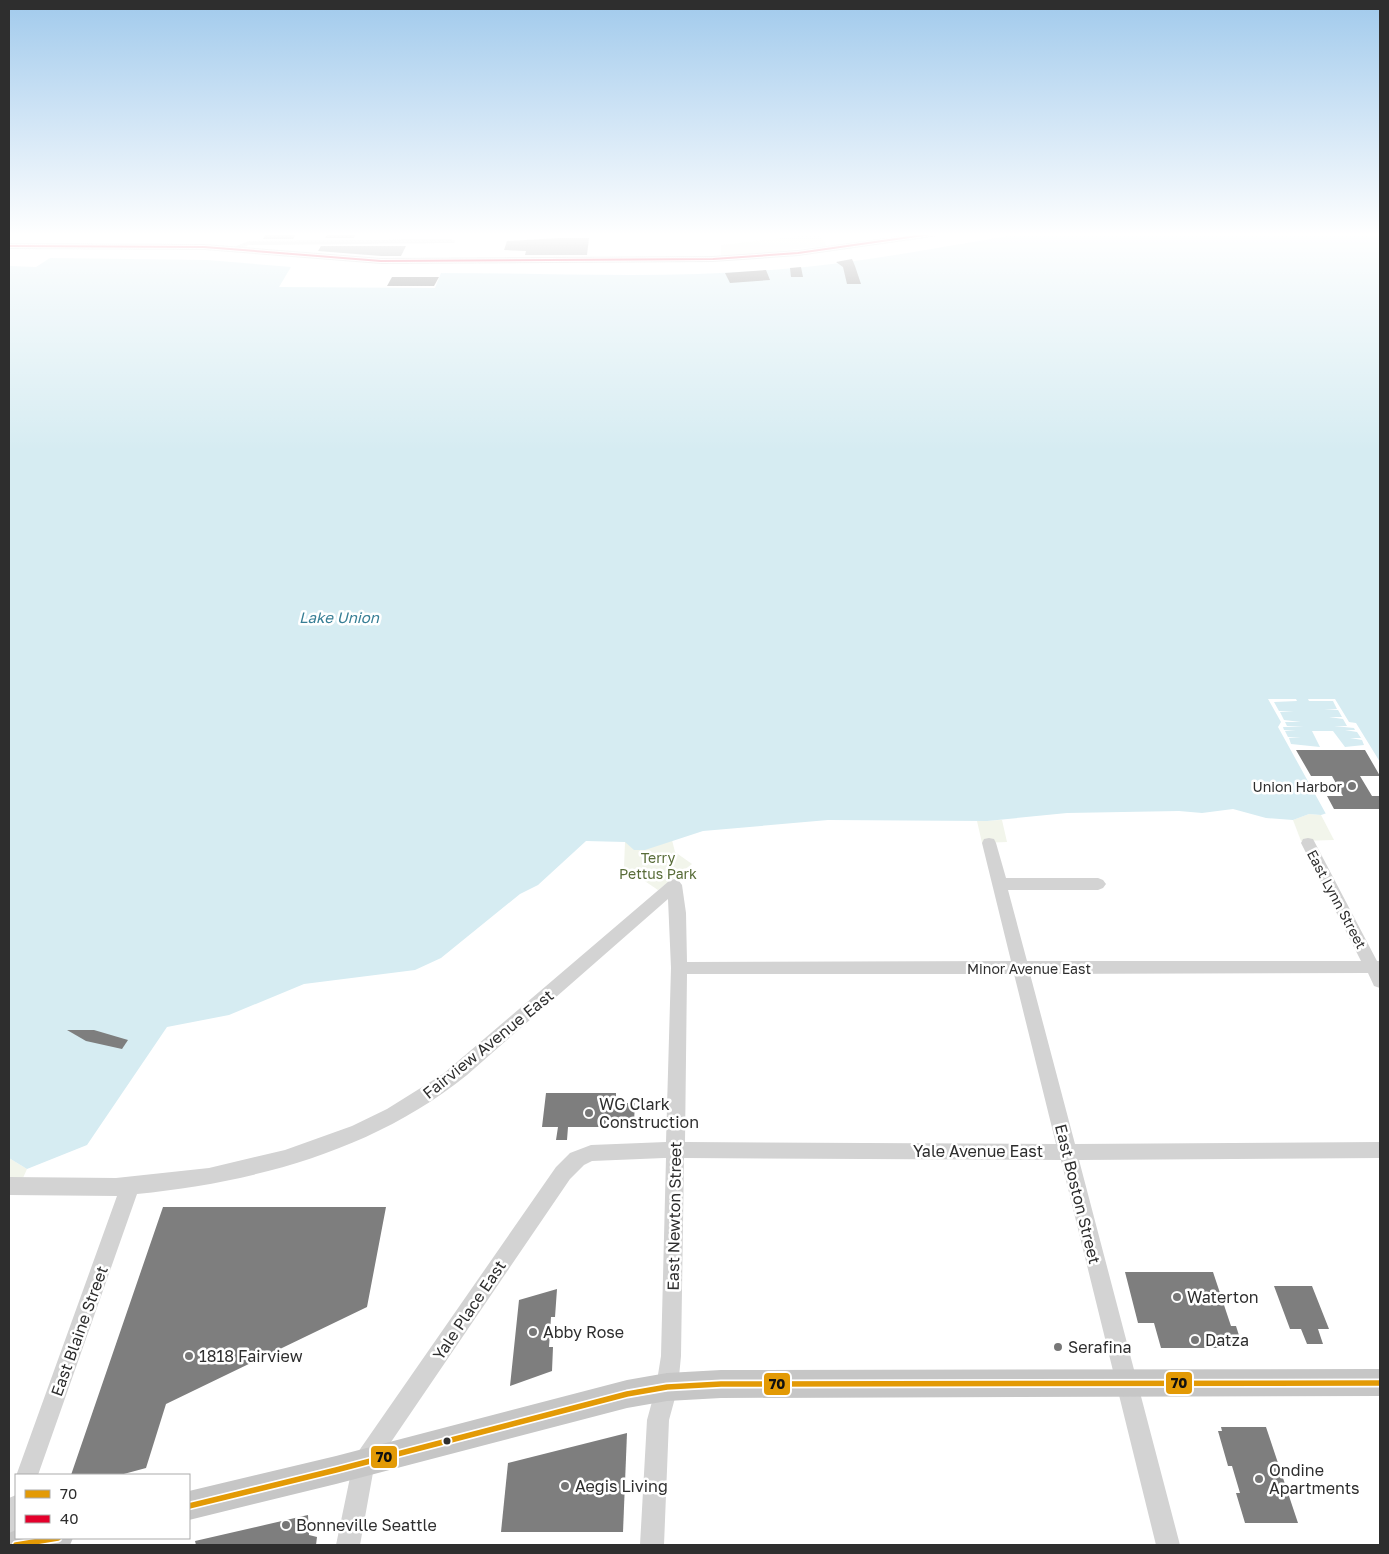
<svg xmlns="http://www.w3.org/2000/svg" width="1389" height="1554" font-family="'Golos Text',sans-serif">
<rect width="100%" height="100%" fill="#fff"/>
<g fill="#f2f5eb">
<polygon points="818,234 827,246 721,257 721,245"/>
<polygon points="1309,814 1321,815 1334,840 1301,841 1293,820"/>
<polygon points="1002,820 1007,842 982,843 977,821"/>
<polygon points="672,840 675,852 692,864 658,890 624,867 625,842 658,845"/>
<polygon points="9,1158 27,1169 23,1178 9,1178"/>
</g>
<path fill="#d6ecf2" d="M 1026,233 L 1380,233 L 1380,812 L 1330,812 L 1321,815 L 1309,814 L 1293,820 L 1266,818 L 1233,809 L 1202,813 L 1179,811 L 1067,813 L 987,821 L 828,820 L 703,831 L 645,850 L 634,850 L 625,842 L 586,841 L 538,885 L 520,894 L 441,958 L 415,970 L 304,984 L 229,1015 L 167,1027 L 87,1145 L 27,1169 L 9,1158 L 9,266 L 36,267 L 50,258 L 207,260 L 291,267 L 279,287 L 435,288 L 441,273 C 550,273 663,279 771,270 C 856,264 941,247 1026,233 Z"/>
<polygon fill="#fff" points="1268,699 1296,699 1297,701 1274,702 1279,711 1294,711 1280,712 1284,720 1301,722 1285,722 1287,726 1304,727 1283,727 1284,730 1296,731 1285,731 1288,737 1301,738 1289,738 1291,744 1320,747 1312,731 1333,731 1345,747 1364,745 1362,740 1350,738 1361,738 1357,732 1345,730 1355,730 1354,728 1334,726 1347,726 1343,719 1329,717 1342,717 1338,710 1324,709 1337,709 1333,701 1309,701 1308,699 1335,699 1349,722 1356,723 1380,762 1380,814 1326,814 1278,727 1281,722"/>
<g fill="#7e7e7e">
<polygon points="267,233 297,233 293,239 263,239"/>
<polygon points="328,233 356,233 354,238 325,238"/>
<polygon points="560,238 589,238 587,255 525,255 526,251 504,250 507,241"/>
<polygon points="321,246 406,246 401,256 381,256 318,251"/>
<polygon points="852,259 855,266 861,284 847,284 843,267 836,262"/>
<polygon points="801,267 803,277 791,277 790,268"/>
<polygon points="766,270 770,280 730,283 725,273"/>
<polygon points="392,277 439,277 434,286 387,286"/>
<polygon points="1296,750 1365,750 1380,776 1360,776 1372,796 1380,796 1380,809 1334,809 1327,796 1343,796 1332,776 1311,776"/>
<polygon points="67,1030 94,1030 128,1040 122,1049 86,1041"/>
<polygon points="546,1093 616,1093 616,1103 635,1103 634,1122 615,1122 615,1127 568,1127 567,1140 556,1140 558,1127 542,1127"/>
<polygon points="163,1207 386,1207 367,1307 166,1404 146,1468 120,1475 71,1475"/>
<polygon points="1125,1272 1213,1272 1231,1326 1236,1326 1243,1348 1161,1348 1154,1323 1138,1323"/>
<polygon points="1274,1286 1312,1286 1329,1329 1318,1329 1323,1344 1307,1344 1301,1329 1290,1329"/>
<polygon points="557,1289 555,1317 551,1317 549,1347 553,1347 552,1371 510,1386 519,1300"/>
<polygon points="1221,1427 1266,1427 1298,1523 1245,1523 1236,1493 1240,1493 1232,1466 1228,1466 1218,1431 1222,1431"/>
<polygon points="627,1433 623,1532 501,1532 508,1463"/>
<polygon points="308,1515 309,1535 317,1537 316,1545 196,1545 195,1541"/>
</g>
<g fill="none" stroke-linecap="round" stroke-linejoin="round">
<g fill="#d3d3d3" fill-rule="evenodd">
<polygon points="592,233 731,233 728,235 595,236"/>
<polygon points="451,239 455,241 454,243 249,245 234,251 230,249 248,241"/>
<path d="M 989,838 L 994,839 L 996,843 L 1006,878 L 1098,878 L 1103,880 L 1106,884 L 1103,888 L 1098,890 L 1008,890 L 1027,961 L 1361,961 L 1301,843 L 1303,839 L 1308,838 L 1313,839 L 1377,961 L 1380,961 L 1380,988 L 1374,986 L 1368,973 L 1030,974 L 1075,1144 L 1380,1142 L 1380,1158 L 1079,1160 L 1180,1545 L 1156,1545 L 1061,1160 L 684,1158 L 681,1356 L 678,1387 L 669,1420 L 664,1545 L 640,1545 L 647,1420 L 656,1387 L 661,1356 L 666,1158 L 664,1158 L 592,1161 L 584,1165 L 570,1179 L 374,1467 L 360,1545 L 336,1545 L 353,1463 L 356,1455 L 556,1167 L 570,1153 L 591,1145 L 666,1142 L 671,968 L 668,899 L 467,1075 C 373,1151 254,1182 137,1194 L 38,1475 L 16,1476 L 117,1196 L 9,1195 L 9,1177 L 116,1178 L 209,1168 L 285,1150 L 352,1126 L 387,1109 L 443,1074 L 669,881 L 674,879 L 679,881 L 682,885 L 686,913 L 687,962 L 1011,961 L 982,843 L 984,839 ZM 687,974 L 1014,974 L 1056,1144 L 685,1142 Z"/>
<polygon points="16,1495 16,1536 9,1539 9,1498"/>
</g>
<g fill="#c6c6c6" fill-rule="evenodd">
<polygon points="922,233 943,233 939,236 798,256 713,262 381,264 204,250 9,249 9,243 204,244 381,258 713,256 798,250"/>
<polygon points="721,1370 1380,1369 1380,1396 721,1398 667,1401 627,1408 336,1484 189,1520 189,1491 336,1456 627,1380 667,1373"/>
<polygon points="16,1530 16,1538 73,1538 70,1545 9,1545 9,1533"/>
</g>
<defs>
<g id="bus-1">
<polyline points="189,1506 336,1470 627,1394 667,1387 721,1384 1380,1383"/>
<polyline points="16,1545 58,1538"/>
</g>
<polyline id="bus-2" points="9,246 204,247 381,261 713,259 798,253 938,233"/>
</defs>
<use href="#bus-1" stroke="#fff" stroke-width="9"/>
<use href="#bus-2" stroke="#fff" stroke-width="4"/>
<use href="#bus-1" stroke="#e39a05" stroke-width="5.5"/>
<use href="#bus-2" stroke="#e4002b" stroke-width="2"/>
</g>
<linearGradient id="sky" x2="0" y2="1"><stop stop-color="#a1caec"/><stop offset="0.52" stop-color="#fff"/><stop offset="1" stop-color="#fff" stop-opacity="0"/></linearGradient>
<rect width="1389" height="451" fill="url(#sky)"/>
<g fill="#777" stroke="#fff" stroke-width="2">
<circle cx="1352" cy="786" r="5"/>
<circle cx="589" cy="1113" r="5"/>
<circle cx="1177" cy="1297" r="5"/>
<circle cx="533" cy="1332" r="5"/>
<circle cx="1195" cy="1340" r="5"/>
<circle cx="1058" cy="1347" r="5"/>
<circle cx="189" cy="1356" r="5"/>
<circle cx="1259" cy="1479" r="5"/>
<circle cx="565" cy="1486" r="5"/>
<circle cx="286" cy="1525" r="5"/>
</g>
<circle fill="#2e2e2e" stroke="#fff" stroke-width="2" cx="447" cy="1441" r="4.5"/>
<g text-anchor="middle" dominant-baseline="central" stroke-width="5" stroke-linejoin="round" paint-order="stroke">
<g font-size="14" fill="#2e2e2e" stroke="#fff" text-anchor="end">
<text x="1342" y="786">Union Harbor</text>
</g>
<g font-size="14" fill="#586c38" stroke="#fff">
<text x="658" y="857">Terry<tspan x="658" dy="16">Pettus Park</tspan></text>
</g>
<g font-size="14" fill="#2e2e2e" stroke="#fff">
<text transform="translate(1337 899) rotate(62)">East Lynn Street</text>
<text x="1029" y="968">Minor Avenue East</text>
</g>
<g font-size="15" font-style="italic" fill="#377e95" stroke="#fff">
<text x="339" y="617">Lake Union</text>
</g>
<g font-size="16" fill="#2e2e2e" stroke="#fff">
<text transform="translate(488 1044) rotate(-39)">Fairview Avenue East</text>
<text x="978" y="1151">Yale Avenue East</text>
<text transform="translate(1078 1194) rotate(76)">East Boston Street</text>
<text transform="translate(674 1216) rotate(-89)">East Newton Street</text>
<text transform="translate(469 1310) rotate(-56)">Yale Place East</text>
<text transform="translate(79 1331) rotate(-70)">East Blaine Street</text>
</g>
<g font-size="16" fill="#2e2e2e" stroke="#fff" text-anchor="start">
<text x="599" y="1104">WG Clark<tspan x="599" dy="18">Construction</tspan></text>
<text x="1187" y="1297">Waterton</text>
<text x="543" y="1332">Abby Rose</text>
<text x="1205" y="1340">Datza</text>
<text x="1068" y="1347">Serafina</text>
<text x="199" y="1356">1818 Fairview</text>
<text x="1269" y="1470">Ondine<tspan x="1269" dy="18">Apartments</tspan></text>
<text x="575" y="1486">Aegis Living</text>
<text x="296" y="1525">Bonneville Seattle</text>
</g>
</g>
<g stroke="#fff" stroke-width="2">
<rect x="1165" y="1371" width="28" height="24" rx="5" fill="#e39a05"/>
<rect x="763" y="1372" width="28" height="24" rx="5" fill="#e39a05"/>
<rect x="370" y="1445" width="28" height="24" rx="5" fill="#e39a05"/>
</g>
<g font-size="14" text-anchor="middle" font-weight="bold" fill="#111">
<text x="1179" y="1388">70</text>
<text x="777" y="1389">70</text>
<text x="384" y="1462">70</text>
</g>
<rect width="1389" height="1554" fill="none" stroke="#2e2e2e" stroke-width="20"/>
<rect x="15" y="1474" width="175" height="65" fill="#ffffff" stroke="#ababab"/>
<rect x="25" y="1490" width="25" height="8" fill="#e39a05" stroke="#ababab"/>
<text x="60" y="1499" font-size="15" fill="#2e2e2e">70</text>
<rect x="25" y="1515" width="25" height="8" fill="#e4002b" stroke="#ababab"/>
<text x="60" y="1524" font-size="15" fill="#2e2e2e">40</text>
</svg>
